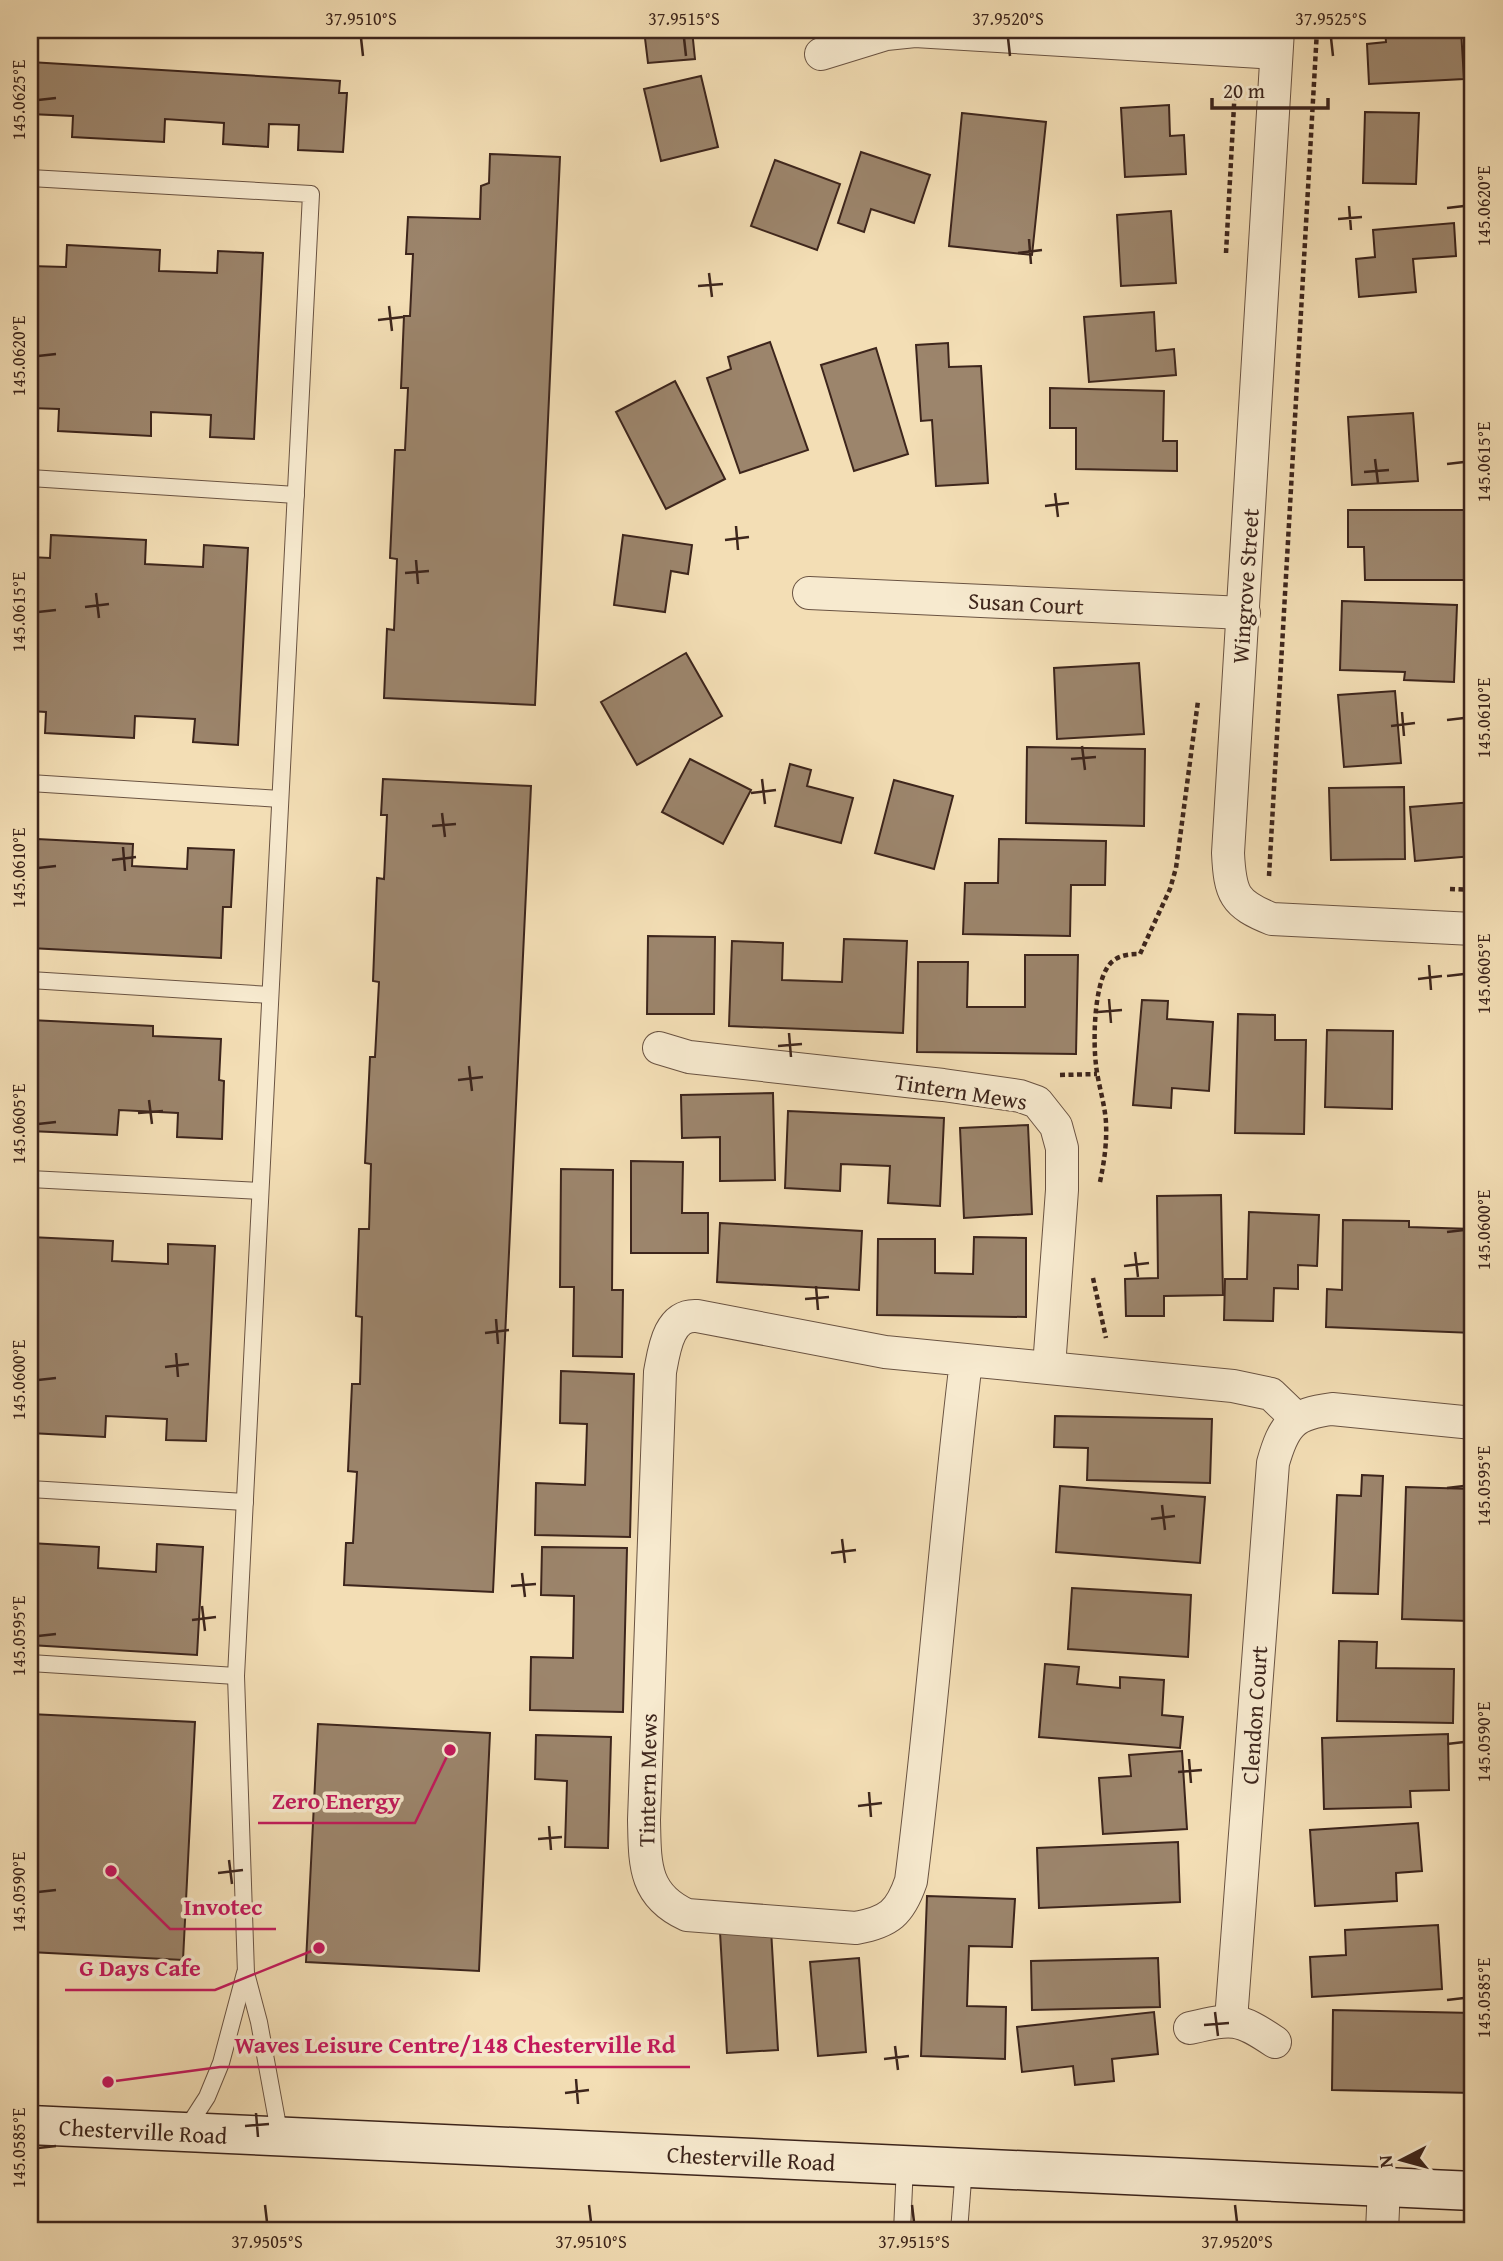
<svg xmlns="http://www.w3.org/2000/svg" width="1503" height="2261" font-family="'Gentium Book Plus',serif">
<rect width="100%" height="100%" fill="#f3deb5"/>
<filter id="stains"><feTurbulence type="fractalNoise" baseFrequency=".00286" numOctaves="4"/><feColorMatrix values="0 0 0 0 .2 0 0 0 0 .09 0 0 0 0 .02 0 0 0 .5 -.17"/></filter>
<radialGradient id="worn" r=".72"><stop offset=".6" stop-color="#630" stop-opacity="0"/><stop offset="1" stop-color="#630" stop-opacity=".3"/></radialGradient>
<g fill="#9c856c" stroke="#3d251c" stroke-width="2">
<polygon points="644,30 692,30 695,59 648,63"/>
<polygon points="1385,30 1461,30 1464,79 1369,84 1367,44 1386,42"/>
<polygon points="30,62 340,81 339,93 347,93 343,152 298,150 299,125 269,124 268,147 223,144 224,123 165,119 164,142 72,137 73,116 30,114"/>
<polygon points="701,76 718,147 661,161 644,89"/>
<polygon points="1169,105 1170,136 1184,135 1186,174 1125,177 1121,108"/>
<polygon points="1365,112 1419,113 1416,184 1363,183"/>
<polygon points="962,113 1046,122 1032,255 949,246"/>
<polygon points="861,152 930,175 914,223 871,209 864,232 838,223"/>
<polygon points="490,154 560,157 535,705 384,698 387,629 394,630 397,559 390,558 395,450 405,450 408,388 401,388 404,316 410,316 413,254 406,254 408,217 480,219 481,186 489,183"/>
<polygon points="775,160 840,184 817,250 751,226"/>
<polygon points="1171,211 1176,283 1121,286 1117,215"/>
<polygon points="1454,223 1456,256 1413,259 1416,292 1359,297 1356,259 1375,257 1373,230"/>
<polygon points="67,245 160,250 159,271 217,273 218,251 263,253 254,439 210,437 211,415 151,412 151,436 58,431 59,409 30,408 30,266 66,267"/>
<polygon points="1154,312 1156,351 1174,349 1176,375 1089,382 1084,317"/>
<polygon points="770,342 808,450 740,473 707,378 731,369 728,357"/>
<polygon points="948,343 949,367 981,366 988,483 936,486 932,420 921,421 916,345"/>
<polygon points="876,348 908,454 854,471 821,365"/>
<polygon points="675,381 725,479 666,509 616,412"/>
<polygon points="1050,388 1164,391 1163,441 1177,441 1177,471 1076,469 1076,428 1050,428"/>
<polygon points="1413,413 1418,481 1352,485 1348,417"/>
<polygon points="1348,510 1473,510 1473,580 1365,580 1364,547 1348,547"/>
<polygon points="51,535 146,540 145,564 203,567 204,545 248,548 238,745 193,742 195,719 135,716 134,738 45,733 46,712 30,711 30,557 50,558"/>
<polygon points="623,535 692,545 688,574 671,571 665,612 614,605"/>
<polygon points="1342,601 1457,605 1454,682 1404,680 1405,672 1340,670"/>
<polygon points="686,653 722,716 637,765 601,702"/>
<polygon points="1139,663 1144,734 1057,739 1054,668"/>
<polygon points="1395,691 1401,763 1344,767 1338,695"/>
<polygon points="1027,747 1145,749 1144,826 1026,823"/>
<polygon points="690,759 751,790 723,844 662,812"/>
<polygon points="790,764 811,770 807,786 853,798 841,843 775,826"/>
<polygon points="383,779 531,786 493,1592 344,1585 346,1543 353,1543 357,1472 348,1471 352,1384 360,1384 362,1317 356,1316 359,1229 369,1229 371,1164 365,1163 370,1057 375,1057 379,982 373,981 377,878 384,879 387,815 381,815"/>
<polygon points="894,780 953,796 934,869 875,853"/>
<polygon points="1404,787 1405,859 1331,860 1329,788"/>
<polygon points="1473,802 1473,856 1415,861 1410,807"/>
<polygon points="37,839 133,844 132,866 187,869 188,848 234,850 231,907 223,907 221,958 30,948 30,861 36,862"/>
<polygon points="999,839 1106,841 1105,885 1071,885 1070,936 963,934 965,883 998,883"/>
<polygon points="648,936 715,937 714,1014 647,1014"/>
<polygon points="844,939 907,941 903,1033 729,1026 732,941 783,943 782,980 842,982"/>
<polygon points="1025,955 1078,955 1076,1054 917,1052 918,962 968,962 967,1007 1025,1007"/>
<polygon points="1142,1000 1168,1001 1167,1019 1213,1022 1209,1091 1172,1088 1171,1108 1133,1105"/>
<polygon points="1238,1014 1275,1015 1275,1040 1306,1040 1304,1134 1235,1133"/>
<polygon points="30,1020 153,1026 153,1036 221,1039 219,1080 224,1081 222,1139 177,1137 178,1113 119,1110 117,1135 30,1131"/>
<polygon points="1327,1030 1393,1031 1392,1109 1325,1107"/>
<polygon points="773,1093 775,1180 720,1181 720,1137 682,1138 681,1095"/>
<polygon points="788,1111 944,1118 940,1206 888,1203 890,1166 841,1164 840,1191 785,1188"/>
<polygon points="1028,1125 1032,1214 964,1218 960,1128"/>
<polygon points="631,1161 683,1162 682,1213 708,1213 708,1253 631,1253"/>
<polygon points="561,1169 613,1170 612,1290 623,1290 622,1357 573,1356 574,1287 560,1287"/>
<polygon points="1221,1195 1223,1295 1164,1296 1164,1316 1126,1316 1125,1279 1158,1278 1157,1196"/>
<polygon points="1249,1212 1319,1215 1317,1266 1298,1265 1298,1289 1274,1288 1273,1321 1224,1320 1225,1279 1247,1279"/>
<polygon points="1343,1220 1409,1221 1409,1227 1473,1229 1473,1333 1326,1327 1327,1289 1342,1290"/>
<polygon points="720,1223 862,1231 859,1290 717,1282"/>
<polygon points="30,1237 113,1241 112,1261 168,1264 168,1244 215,1246 206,1441 166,1440 167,1419 106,1416 105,1437 30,1433"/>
<polygon points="974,1237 1026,1238 1026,1317 877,1315 878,1239 935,1239 935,1273 973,1274"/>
<polygon points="561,1371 634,1374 630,1537 535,1535 536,1483 585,1485 587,1424 560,1423"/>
<polygon points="1055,1416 1212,1419 1210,1483 1087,1480 1088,1448 1054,1447"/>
<polygon points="1362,1475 1383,1476 1378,1594 1333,1593 1337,1495 1361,1496"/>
<polygon points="1060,1486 1205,1497 1200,1563 1056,1552"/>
<polygon points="1406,1487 1473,1489 1469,1621 1402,1619"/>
<polygon points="30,1543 99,1547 98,1568 156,1572 157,1544 203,1547 197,1655 30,1645"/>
<polygon points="542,1547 627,1548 623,1712 530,1710 531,1657 573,1658 574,1596 541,1595"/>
<polygon points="1072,1588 1191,1595 1188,1657 1068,1649"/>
<polygon points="1339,1641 1377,1642 1376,1668 1454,1669 1453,1723 1337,1721"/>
<polygon points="1045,1664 1079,1667 1077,1684 1120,1688 1120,1677 1164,1680 1162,1715 1183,1717 1180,1748 1039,1737"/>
<polygon points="30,1714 195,1722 183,1960 30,1952"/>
<polygon points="318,1724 490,1733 479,1971 306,1962"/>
<polygon points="1448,1734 1449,1790 1410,1791 1411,1807 1324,1809 1322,1738"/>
<polygon points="536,1735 611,1737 608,1848 565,1847 567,1781 535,1779"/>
<polygon points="1182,1751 1187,1829 1103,1834 1099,1778 1131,1776 1129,1755"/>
<polygon points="1418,1823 1422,1871 1396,1873 1397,1901 1315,1906 1310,1830"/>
<polygon points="1178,1842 1180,1902 1039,1908 1037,1848"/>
<polygon points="927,1896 1015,1899 1012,1947 969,1946 967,2006 1006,2007 1005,2059 921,2056"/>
<polygon points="1438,1925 1442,1989 1312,1997 1310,1957 1346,1955 1345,1930"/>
<polygon points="771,1929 778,2050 727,2053 720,1932"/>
<polygon points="859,1958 866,2052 818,2056 810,1962"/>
<polygon points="1158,1958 1160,2007 1032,2010 1031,1961"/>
<polygon points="1333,2010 1473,2013 1473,2093 1332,2090"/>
<polygon points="1154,2012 1158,2054 1112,2059 1114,2081 1075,2085 1073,2066 1022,2072 1017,2027"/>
</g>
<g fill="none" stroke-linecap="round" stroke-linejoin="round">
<defs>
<g id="service">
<polyline points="30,178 311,194 236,1676 246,1973 259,2022 280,2137"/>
<polyline points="30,478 296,495"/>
<polyline points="30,783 280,799"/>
<polyline points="30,980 270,995"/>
<polyline points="30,1179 260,1191"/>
<polyline points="30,1489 245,1502"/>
<polyline points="30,1663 236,1676"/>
<polyline points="185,2131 207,2097 221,2063 245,1973"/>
<polyline points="902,2231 905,2165"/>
<polyline points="959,2231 964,2167"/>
</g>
<g id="minor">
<path d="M 1278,30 L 1228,853 C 1230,894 1234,904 1272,919 L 1473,929"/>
<polyline points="821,54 886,34 915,31 1276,53"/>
<polyline points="809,593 1244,613"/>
<polyline points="659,1048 689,1057 943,1085 1020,1096 1037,1102 1056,1126 1062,1148 1062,1190 1049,1367"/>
<path d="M 966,1361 C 945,1534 933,1708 911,1881 C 900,1913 889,1922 856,1928 L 687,1915 C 643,1895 645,1863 644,1820 L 660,1372 C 664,1351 668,1314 697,1316 L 885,1352 L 1233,1386 L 1271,1394 L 1296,1418"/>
<path d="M 1231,2020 L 1273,1463 C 1284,1424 1293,1414 1332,1409 L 1473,1423"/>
<path d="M 1190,2028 C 1233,2018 1238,2017 1275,2042"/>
<polyline points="1382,2231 1384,2186"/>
</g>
<polyline id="secondary" points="30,2125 1473,2191"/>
</defs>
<use href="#service" stroke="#6a5342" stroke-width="18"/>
<use href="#minor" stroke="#6a5342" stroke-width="34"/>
<use href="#secondary" stroke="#3d251c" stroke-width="41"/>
<g stroke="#3d251c" stroke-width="4.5" stroke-dasharray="5 3.5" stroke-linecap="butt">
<polyline points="1226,253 1235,87"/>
<polyline points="1269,876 1317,30"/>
<polyline points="1450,889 1473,890"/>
<polyline points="1060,1075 1097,1074"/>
<path d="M 1100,1182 C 1104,1163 1107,1143 1106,1123 C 1105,1104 1098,1084 1096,1065 C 1093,1041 1094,989 1107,968 C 1114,956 1126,954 1140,954 L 1170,889 L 1176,868 L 1198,701"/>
<polyline points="1093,1278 1106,1338"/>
</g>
<use href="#service" stroke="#f7eacf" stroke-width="16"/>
<use href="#minor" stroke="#f7eacf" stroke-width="32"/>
<use href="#secondary" stroke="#f7eacf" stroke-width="38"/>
</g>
<path fill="none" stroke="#3d251c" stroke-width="2.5" d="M 361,38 L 363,56M 684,38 L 686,56M 1008,38 L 1010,56M 1331,38 L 1333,56M 38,100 L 56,98M 1349,206 L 1351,230M 1447,208 L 1464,206M 1338,219 L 1362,217M 1029,239 L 1031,264M 1018,253 L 1042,250M 709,273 L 712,297M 698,286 L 723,284M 389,306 L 392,331M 378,320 L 403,317M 38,356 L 56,354M 1375,459 L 1378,483M 1447,464 L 1464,462M 1364,472 L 1389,470M 1055,493 L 1058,517M 1045,506 L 1069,503M 736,526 L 738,550M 725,540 L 749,537M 416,560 L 418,584M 405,573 L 429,571M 96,593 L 99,618M 85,607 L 109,604M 38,612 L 56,610M 1402,712 L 1404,736M 1447,720 L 1464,718M 1391,726 L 1415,723M 1082,746 L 1085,770M 1071,759 L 1096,757M 762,779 L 765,804M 751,793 L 776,790M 442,813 L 445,837M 432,826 L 456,824M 123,847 L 125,871M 112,860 L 136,857M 38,868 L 56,866M 1429,965 L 1431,990M 1447,976 L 1464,974M 1418,979 L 1442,976M 1109,999 L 1111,1023M 1098,1012 L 1122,1010M 789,1033 L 791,1057M 778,1046 L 802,1044M 469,1066 L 472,1091M 458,1080 L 483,1077M 149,1100 L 152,1124M 138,1113 L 163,1111M 38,1124 L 56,1122M 1447,1232 L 1464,1230M 1135,1252 L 1138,1277M 1124,1266 L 1149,1263M 816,1286 L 818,1310M 805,1299 L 829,1297M 496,1319 L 498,1344M 485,1333 L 509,1330M 176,1353 L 178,1377M 165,1367 L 189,1364M 38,1380 L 56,1378M 1447,1488 L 1464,1486M 1162,1505 L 1165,1530M 1151,1519 L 1175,1516M 842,1539 L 845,1563M 831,1553 L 856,1550M 522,1573 L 525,1597M 511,1586 L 536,1584M 202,1606 L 205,1631M 192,1620 L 216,1617M 38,1636 L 56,1634M 1447,1744 L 1464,1742M 1189,1759 L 1191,1783M 1178,1772 L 1202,1770M 869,1792 L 871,1817M 858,1806 L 882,1803M 549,1826 L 551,1850M 538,1839 L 562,1837M 229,1860 L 232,1884M 218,1873 L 243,1870M 38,1892 L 56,1890M 1447,2000 L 1464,1998M 1215,2012 L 1218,2036M 1204,2025 L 1229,2023M 895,2046 L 898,2070M 884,2059 L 909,2056M 576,2079 L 578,2104M 565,2093 L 589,2090M 256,2113 L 258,2137M 245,2126 L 269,2124M 38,2148 L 56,2146M 265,2205 L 267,2222M 589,2205 L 591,2222M 912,2205 L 914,2222M 1235,2205 L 1237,2222"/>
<g text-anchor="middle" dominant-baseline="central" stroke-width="7" stroke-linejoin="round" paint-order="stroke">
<g font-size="23" fill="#3d251c" stroke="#f7eacf">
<text transform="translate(1245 586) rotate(-86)">Wingrove Street</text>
<text transform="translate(1026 603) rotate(3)">Susan Court</text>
<text transform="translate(961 1091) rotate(9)">Tintern Mews</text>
<text transform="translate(1254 1715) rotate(-86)">Clendon Court</text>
<text transform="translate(647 1780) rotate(-89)">Tintern Mews</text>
<text transform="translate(143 2131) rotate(3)">Chesterville Road</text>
<text transform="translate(751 2158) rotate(3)">Chesterville Road</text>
</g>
</g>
<path fill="none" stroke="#c2185b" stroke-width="2.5" d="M450 1750L415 1823H258M111 1871L170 1929H276M319 1948L215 1990H65M108 2082L220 2067H690"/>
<g fill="#c2185b" stroke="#f7eacf" stroke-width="2.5">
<circle cx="450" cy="1750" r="7"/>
<circle cx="111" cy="1871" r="7"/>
<circle cx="319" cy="1948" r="7"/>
<circle cx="108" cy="2082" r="7"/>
</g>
<g font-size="24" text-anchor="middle" font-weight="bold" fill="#c2185b" stroke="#f7eacf" stroke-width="7" stroke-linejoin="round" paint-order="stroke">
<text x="336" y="1809">Zero Energy</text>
<text x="223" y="1915">Invotec</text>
<text x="140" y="1976">G Days Cafe</text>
<text x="455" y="2053">Waves Leisure Centre/148 Chesterville Rd</text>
</g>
<rect width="1503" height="2261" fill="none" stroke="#f3deb5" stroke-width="77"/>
<g transform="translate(1402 2160) rotate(264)" stroke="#f7eacf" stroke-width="5" paint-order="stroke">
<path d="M0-5L12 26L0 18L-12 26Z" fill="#3d251c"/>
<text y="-10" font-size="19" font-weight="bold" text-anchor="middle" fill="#3d251c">N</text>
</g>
<path d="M1212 98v10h116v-10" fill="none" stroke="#3d251c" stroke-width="3.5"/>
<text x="1223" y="98" font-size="21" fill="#3d251c" stroke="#f7eacf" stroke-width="5" paint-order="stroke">20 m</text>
<rect x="38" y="38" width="1426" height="2184" fill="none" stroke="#3d251c" stroke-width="2.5"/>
<g font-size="18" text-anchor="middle" fill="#3d251c">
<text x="361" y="25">37.9510°S</text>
<text x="684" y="25">37.9515°S</text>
<text x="1008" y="25">37.9520°S</text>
<text x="1331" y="25">37.9525°S</text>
<text transform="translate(19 100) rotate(-90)" y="6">145.0625°E</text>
<text transform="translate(1484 206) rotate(-90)" y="6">145.0620°E</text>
<text transform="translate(19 356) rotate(-90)" y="6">145.0620°E</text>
<text transform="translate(1484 462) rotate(-90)" y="6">145.0615°E</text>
<text transform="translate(19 612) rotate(-90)" y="6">145.0615°E</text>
<text transform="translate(1484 718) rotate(-90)" y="6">145.0610°E</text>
<text transform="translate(19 868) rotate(-90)" y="6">145.0610°E</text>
<text transform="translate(1484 974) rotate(-90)" y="6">145.0605°E</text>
<text transform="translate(19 1124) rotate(-90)" y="6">145.0605°E</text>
<text transform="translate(1484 1230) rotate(-90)" y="6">145.0600°E</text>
<text transform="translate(19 1380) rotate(-90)" y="6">145.0600°E</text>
<text transform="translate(1484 1486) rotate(-90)" y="6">145.0595°E</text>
<text transform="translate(19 1636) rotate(-90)" y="6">145.0595°E</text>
<text transform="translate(1484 1742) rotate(-90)" y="6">145.0590°E</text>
<text transform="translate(19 1892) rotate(-90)" y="6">145.0590°E</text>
<text transform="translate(1484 1998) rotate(-90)" y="6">145.0585°E</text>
<text transform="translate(19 2148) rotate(-90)" y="6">145.0585°E</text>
<text x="267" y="2248">37.9505°S</text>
<text x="591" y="2248">37.9510°S</text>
<text x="914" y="2248">37.9515°S</text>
<text x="1237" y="2248">37.9520°S</text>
</g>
<rect width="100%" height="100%" filter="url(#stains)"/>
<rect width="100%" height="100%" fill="url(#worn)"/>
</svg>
